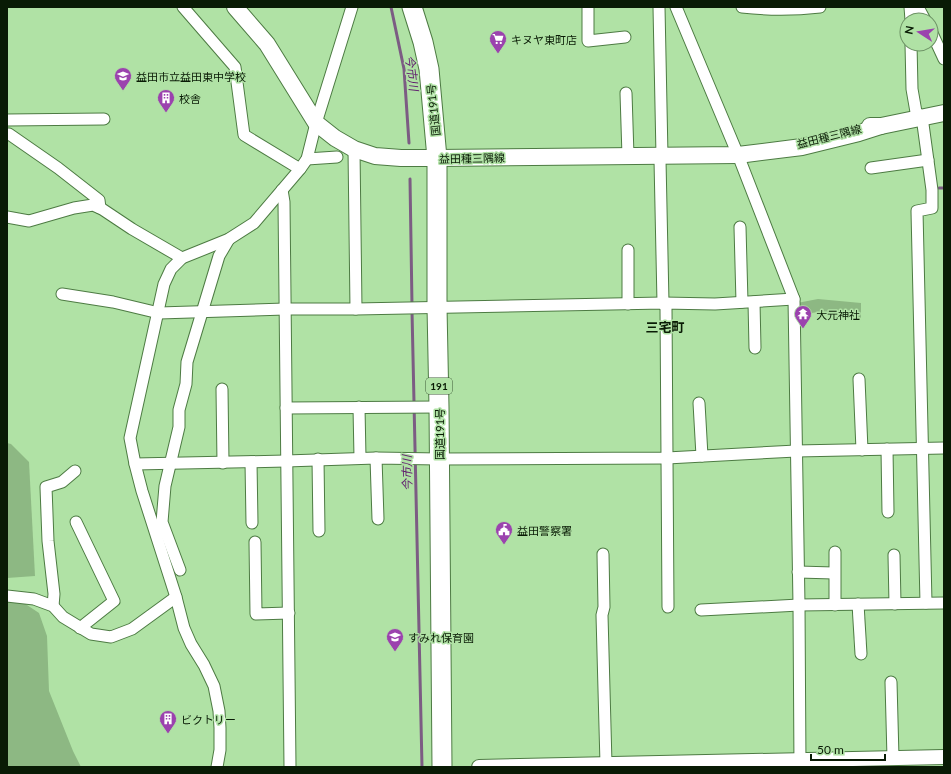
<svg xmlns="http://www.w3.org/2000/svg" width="951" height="774" font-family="Lato,'Noto Sans JP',sans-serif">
<rect width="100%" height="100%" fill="#b0e2a5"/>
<g fill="#8db883">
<polygon points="818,299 861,303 861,318 819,312 797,315 797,303"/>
<polygon points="7,443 11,444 29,462 35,576 7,578"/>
<polygon points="7,598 18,599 39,613 47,636 49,691 73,751 81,767 7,767"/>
</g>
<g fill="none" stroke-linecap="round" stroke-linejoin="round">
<g stroke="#7c5c83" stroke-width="3">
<polyline points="391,7 404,69 409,143"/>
<polyline points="410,179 412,305"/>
<polyline points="939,188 944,188"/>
<polyline points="412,311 422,767"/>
</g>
<defs>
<g id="minor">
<polyline points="183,7 235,67 244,135 300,169"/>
<polyline points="588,7 588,41 625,37"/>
<polyline points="659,7 662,156 660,160 663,303 666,308 668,607"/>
<polyline points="676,7 738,155 794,299 799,605 800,767"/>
<path d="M 742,7 C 768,10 794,10 820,7"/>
<polyline points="910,7 911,20"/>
<polyline points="918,7 925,20"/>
<polyline points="931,31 944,59"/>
<polyline points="911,44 912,89 916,112 922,117 932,190 932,208 917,211 926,603"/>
<polyline points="626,93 628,156"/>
<polyline points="7,120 104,119"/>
<polyline points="9,134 58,168 99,200 100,208"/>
<polyline points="354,149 356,309"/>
<polyline points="307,159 337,157"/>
<polyline points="871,168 928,160"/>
<polyline points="282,190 284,202 290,767"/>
<polyline points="7,217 29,221 74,208 93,205 102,209 132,229 182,258"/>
<polyline points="740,227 742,302"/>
<polyline points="628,250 628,304"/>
<polyline points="62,294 113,302 159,313 285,309 356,309 663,303 715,304 794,299"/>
<polyline points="754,302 755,348"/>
<polyline points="859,379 862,450"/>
<polyline points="222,389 223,463"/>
<polyline points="699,403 702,456"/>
<polyline points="359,407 360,458"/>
<polyline points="286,408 439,407"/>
<polyline points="887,449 888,512"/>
<polyline points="376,458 378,519"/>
<polyline points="318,459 319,531"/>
<polyline points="251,462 252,523"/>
<polyline points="135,464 286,461 376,458 439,459 667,458 796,451 944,448"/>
<polyline points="76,522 114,601 80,628"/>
<polyline points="255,542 256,614 289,613"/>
<polyline points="603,554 604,607 602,615 606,764"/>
<polyline points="894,555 895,604"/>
<polyline points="180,570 162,522 165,486 179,427 179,410 186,384 187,362 219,256 229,239"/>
<polyline points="798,572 834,573"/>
<polyline points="7,596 34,599 53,606 63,617 91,634 111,637 132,629 176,597"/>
<polyline points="858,604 861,654"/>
<polyline points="835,605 835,552"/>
<polyline points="53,606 54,594 48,541 46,487 62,482 75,471"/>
<polyline points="701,610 799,605 944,603"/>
<polyline points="891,682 893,758"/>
<polyline points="217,767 220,750 220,728 219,711 214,686 204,665 191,644 184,628 176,597 142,491 135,464 130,438 164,284 171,269 182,258 229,239 254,223 300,169 307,159 316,123 352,7"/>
</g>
<polyline id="tertiary" points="479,767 944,757"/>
<g id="secondary">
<polyline points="235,7 267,44 316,123 335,138 354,149 375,156 401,158 437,158 738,155 802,147 859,133 881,126"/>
<polyline points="870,126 881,126 944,113"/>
</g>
<polyline id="trunk" points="412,7 423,42 429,69 437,158 437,307 439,407 442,767"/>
</defs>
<use href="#minor" stroke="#4d7b43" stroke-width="13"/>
<use href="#tertiary" stroke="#4d7b43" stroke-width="16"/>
<use href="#secondary" stroke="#4d7b43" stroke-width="18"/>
<use href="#trunk" stroke="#4d7b43" stroke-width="21"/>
<use href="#minor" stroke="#fff" stroke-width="11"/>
<use href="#tertiary" stroke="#fff" stroke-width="14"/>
<use href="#secondary" stroke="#fff" stroke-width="16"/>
<use href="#trunk" stroke="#fff" stroke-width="19"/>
</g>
<defs>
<symbol id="supermarket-pin" viewBox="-11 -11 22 30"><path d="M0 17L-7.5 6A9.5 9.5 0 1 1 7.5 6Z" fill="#9b42ae" stroke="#b0e2a5"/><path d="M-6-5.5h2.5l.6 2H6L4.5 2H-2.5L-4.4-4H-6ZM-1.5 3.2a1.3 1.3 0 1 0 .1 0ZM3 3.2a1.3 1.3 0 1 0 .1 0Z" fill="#fff"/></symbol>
<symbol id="school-pin" viewBox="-11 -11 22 30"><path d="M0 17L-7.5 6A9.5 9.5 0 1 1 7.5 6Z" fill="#9b42ae" stroke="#b0e2a5"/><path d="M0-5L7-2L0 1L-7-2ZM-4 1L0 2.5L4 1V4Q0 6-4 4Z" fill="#fff"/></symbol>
<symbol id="building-pin" viewBox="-11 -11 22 30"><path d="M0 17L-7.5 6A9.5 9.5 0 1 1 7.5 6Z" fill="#9b42ae" stroke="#b0e2a5"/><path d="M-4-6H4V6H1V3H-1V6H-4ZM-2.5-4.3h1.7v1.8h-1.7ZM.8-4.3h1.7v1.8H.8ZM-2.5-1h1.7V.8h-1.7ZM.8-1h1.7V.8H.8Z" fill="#fff"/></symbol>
<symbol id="temple-pin" viewBox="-11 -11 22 30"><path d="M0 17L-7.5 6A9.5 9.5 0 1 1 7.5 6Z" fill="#9b42ae" stroke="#b0e2a5"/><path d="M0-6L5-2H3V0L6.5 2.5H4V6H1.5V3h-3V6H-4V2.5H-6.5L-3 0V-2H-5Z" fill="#fff"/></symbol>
<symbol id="civic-pin" viewBox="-11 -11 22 30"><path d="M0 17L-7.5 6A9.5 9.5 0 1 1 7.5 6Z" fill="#9b42ae" stroke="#b0e2a5"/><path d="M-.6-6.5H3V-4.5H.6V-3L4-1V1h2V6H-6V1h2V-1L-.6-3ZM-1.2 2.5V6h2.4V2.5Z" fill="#fff"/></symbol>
</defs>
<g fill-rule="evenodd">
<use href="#supermarket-pin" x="488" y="29" width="20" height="27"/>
<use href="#school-pin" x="113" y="66" width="20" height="27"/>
<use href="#building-pin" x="156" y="88" width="20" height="27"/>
<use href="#temple-pin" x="793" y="304" width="20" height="27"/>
<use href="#civic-pin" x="494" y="520" width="20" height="27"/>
<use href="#school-pin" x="385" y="627" width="20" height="27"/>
<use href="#building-pin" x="158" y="709" width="20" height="27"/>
</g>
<g text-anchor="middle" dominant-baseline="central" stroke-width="3" stroke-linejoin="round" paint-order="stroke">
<rect fill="#b0e2a5" stroke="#3b5735" stroke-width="1" x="426" y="378" width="26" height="16" rx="3"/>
<g font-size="10" font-weight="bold" fill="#091b05">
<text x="439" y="386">191</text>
</g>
<g font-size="11" fill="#091b05" stroke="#b0e2a5" text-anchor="start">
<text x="511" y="39">キヌヤ東町店</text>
<text x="136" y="76">益田市立益田東中学校</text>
<text x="179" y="98">校舎</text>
<text x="816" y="314">大元神社</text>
<text x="517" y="530">益田警察署</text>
<text x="408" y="637">すみれ保育園</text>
<text x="181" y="719">ビクトリー</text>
</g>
<g font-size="11" fill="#091b05" stroke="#b0e2a5">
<text transform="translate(433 110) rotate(-96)">国道191号</text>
<text transform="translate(829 136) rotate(-14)">益田種三隅線</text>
<text transform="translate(472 158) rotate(-1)">益田種三隅線</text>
<text transform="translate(439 434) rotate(-90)">国道191号</text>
</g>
<g font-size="12" font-style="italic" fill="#601e6e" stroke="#b0e2a5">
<text transform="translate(412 73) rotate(83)">今市川</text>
<text transform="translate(407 473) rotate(-91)">今市川</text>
</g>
<g font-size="13" font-weight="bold" fill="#091b05" stroke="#b0e2a5">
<text x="665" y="327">三宅町</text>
</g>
</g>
<rect width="951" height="774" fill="none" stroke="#091b05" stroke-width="16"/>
<g transform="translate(919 32) rotate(282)"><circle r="19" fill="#b0e2a5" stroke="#6d9265"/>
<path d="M0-3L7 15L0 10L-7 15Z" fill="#9b42ae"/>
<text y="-6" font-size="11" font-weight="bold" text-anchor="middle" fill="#091b05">N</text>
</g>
<path d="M811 754v6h74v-6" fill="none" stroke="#091b05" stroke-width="2"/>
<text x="817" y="754" font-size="12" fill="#091b05" stroke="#b0e2a5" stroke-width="3" paint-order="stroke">50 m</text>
</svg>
